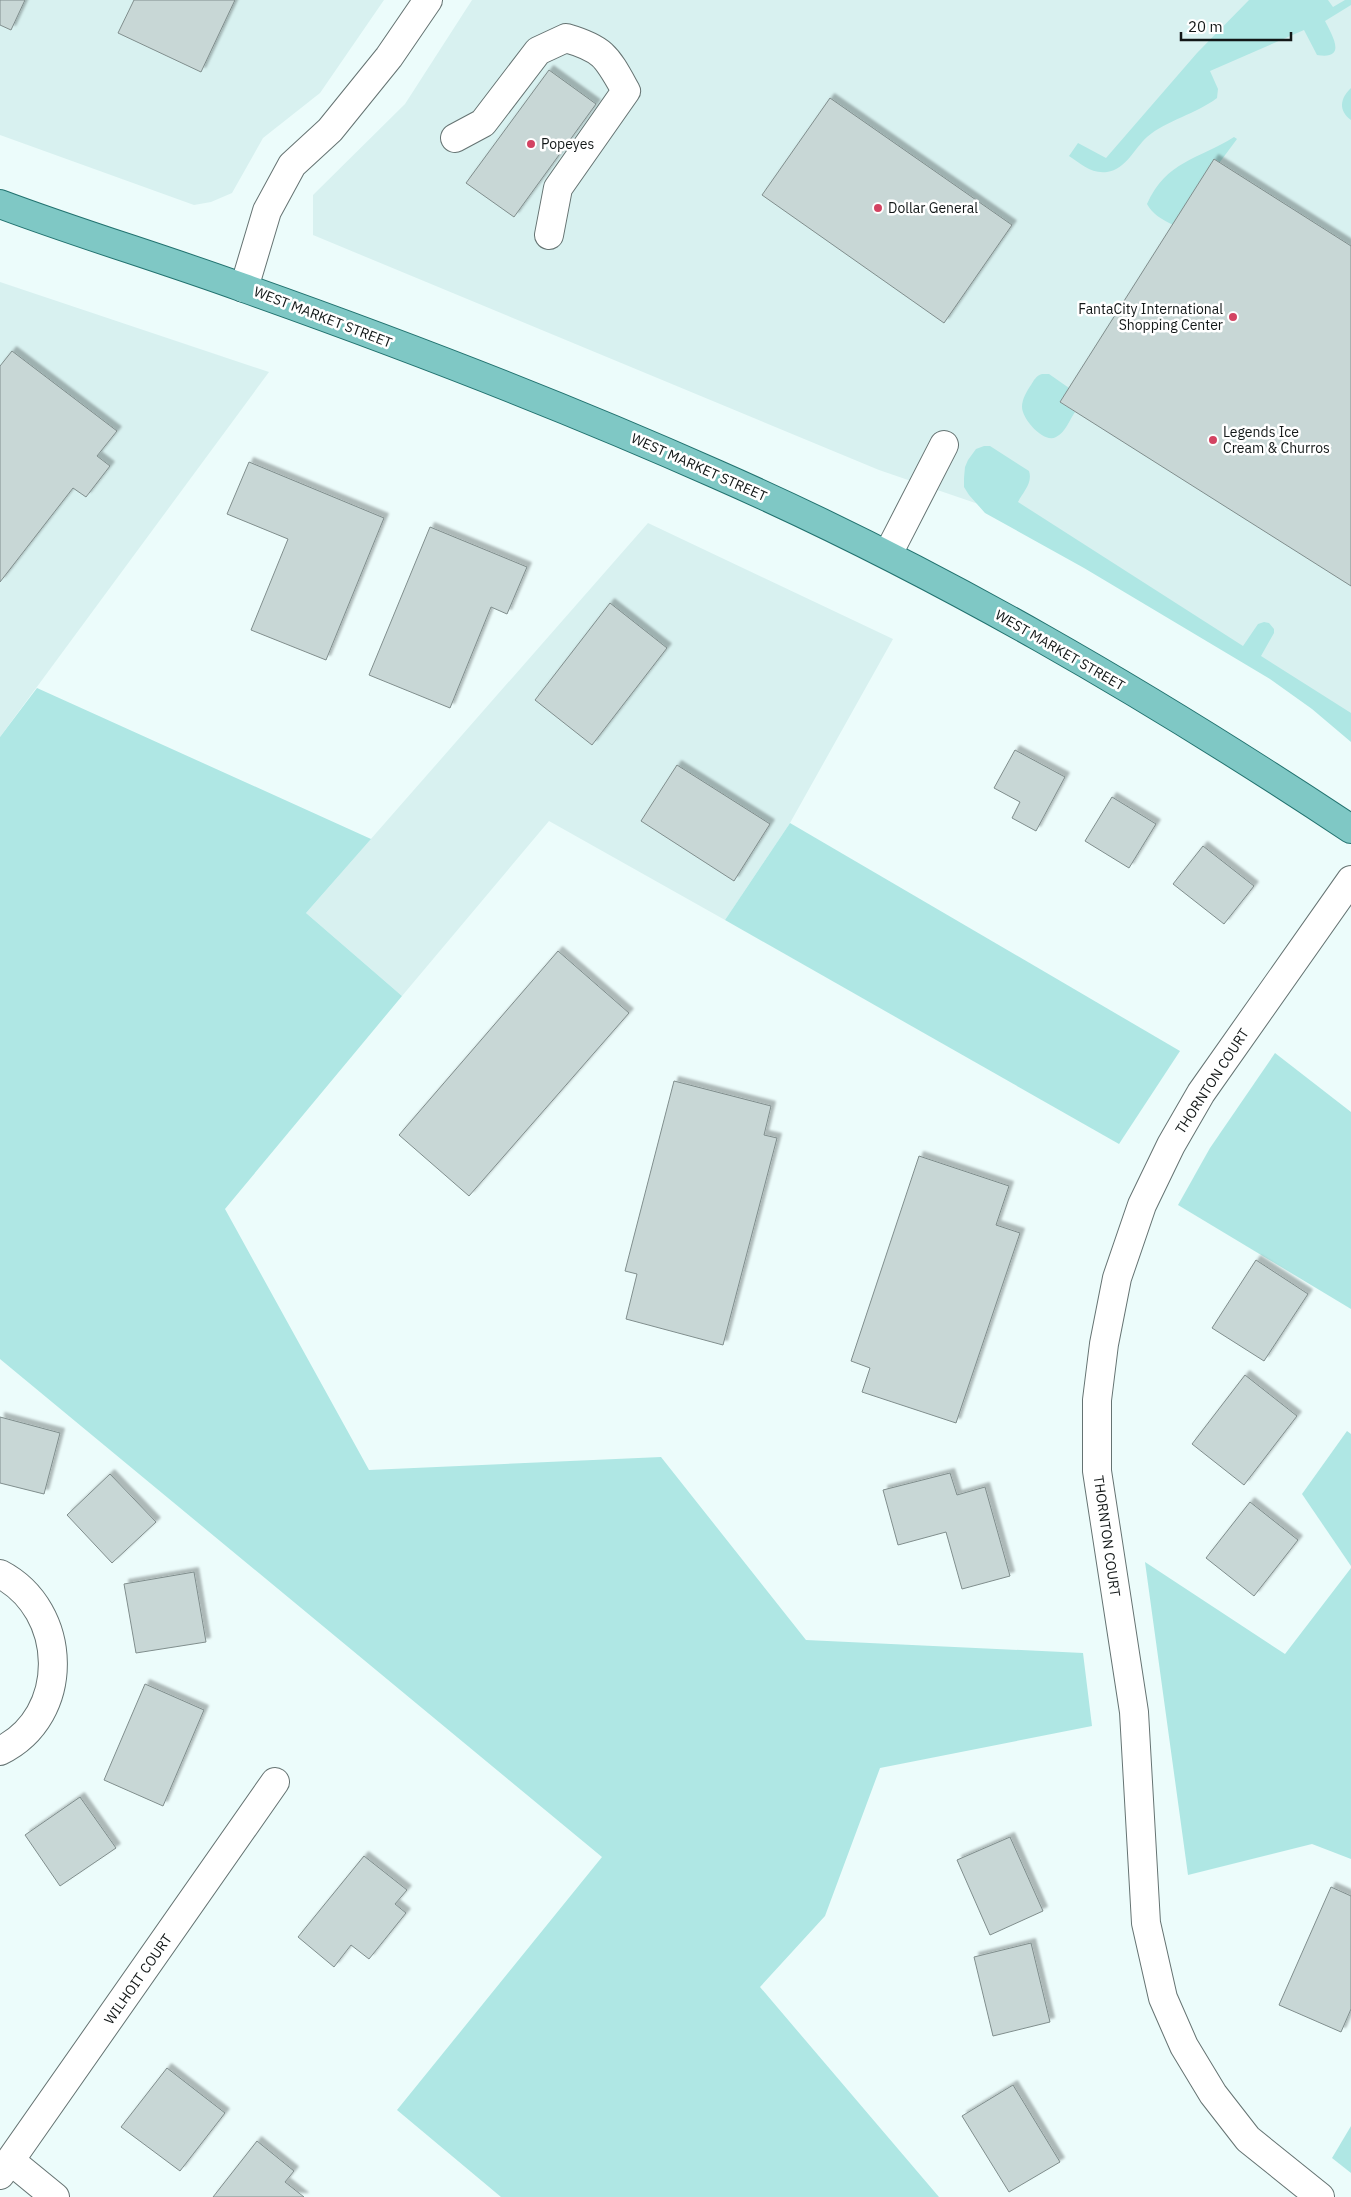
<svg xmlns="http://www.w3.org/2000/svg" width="1351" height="2197" font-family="'IBM Plex Sans',sans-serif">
<defs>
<filter id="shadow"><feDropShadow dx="4.5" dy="-4.5" stdDeviation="1" flood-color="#0004"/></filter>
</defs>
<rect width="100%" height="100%" fill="#ecfcfb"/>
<g fill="#d8f1f0">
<polygon points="0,0 384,0 320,93 263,138 232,193 211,202 194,205 0,135"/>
<polygon points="472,0 1351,0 1351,735 1307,700 987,507 879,470 313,235 313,195 405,104"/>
<polygon points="0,282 269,372 0,737"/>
<polygon points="648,523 893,639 790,823 725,920 549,821 402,996 306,913"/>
</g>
<g fill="#afe7e4">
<path d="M 1249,0 L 1328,0 L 1333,7 L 1345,0 L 1351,0 L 1351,5 L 1325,21 C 1332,35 1348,60 1317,55 L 1304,30 L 1210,71 L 1218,89 L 1217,98 C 1196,114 1167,120 1147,137 C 1134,149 1126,169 1107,172 C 1091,174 1081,164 1069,156 L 1078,143 L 1106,158 L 1197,53 Z"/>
<path d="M 1351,88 L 1351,120 C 1338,111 1340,98 1351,88 Z"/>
<path d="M 1234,137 L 1237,139 L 1173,225 C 1163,220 1152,214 1147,204 C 1166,161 1199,159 1234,137 Z"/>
<path d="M 1042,374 L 1049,374 L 1069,388 L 1060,402 L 1075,412 C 1070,419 1065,433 1056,437 C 1044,444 1022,419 1022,407 C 1022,399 1027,391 1031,385 C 1034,380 1036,376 1042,374 Z"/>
<path d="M 984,446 L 990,446 L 1029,471 C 1033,483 1023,492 1018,502 L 1243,646 L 1258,624 L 1264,622 L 1269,623 L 1274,629 L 1274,633 L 1261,656 L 1351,713 L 1351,742 L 1312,709 L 1270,679 L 1084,568 L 985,513 L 969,495 L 964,487 L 964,478 L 965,467 L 968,460 L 976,449 Z"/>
<polygon points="37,688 371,839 306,913 402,996 225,1209 369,1470 661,1457 806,1640 1083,1653 1092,1726 880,1768 825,1916 760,1987 939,2197 501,2197 397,2110 602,1857 0,1359 0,737"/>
<polygon points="790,823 1180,1051 1119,1144 725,920"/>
<polygon points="1275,1053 1351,1112 1351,1309 1178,1205 1210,1148"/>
<polygon points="1347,1431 1351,1434 1351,1566 1302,1494"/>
<polygon points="1145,1562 1285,1654 1351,1568 1351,1859 1312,1844 1188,1875"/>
<polygon points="1351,2126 1351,2173 1332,2158"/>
</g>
<g fill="#c8d7d6" stroke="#808e8d" filter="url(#shadow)">
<polygon points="0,0 25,0 11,30 0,25"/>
<polygon points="134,0 235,0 201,72 118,33"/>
<polygon points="549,70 596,104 514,217 466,183"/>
<polygon points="830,98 1012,225 944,323 762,195"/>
<polygon points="1214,159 1351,246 1351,586 1060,402"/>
<polygon points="12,351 117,431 97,456 110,466 86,497 73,488 0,582 0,366"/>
<polygon points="249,462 384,518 326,660 251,630 288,539 227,514"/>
<polygon points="430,527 527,567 507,614 491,607 450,708 369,675"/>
<polygon points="610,603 667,648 592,745 535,700"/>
<polygon points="1015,750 1065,777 1036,831 1012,818 1020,802 994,788"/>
<polygon points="677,765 770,824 734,881 641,821"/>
<polygon points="1112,797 1156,824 1129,868 1085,841"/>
<polygon points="1203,846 1254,886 1224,924 1173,884"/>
<polygon points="558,951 629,1013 469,1196 399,1135"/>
<polygon points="674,1081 771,1106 764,1135 777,1138 723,1345 626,1319 637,1274 625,1271"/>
<polygon points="919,1156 1009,1186 996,1225 1020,1233 956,1423 862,1392 870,1368 851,1361"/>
<polygon points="1256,1260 1308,1294 1264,1361 1212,1328"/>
<polygon points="1245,1375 1297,1416 1244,1485 1192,1444"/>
<polygon points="0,1417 60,1433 44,1494 0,1483"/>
<polygon points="950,1473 957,1495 985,1487 1010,1576 962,1589 946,1532 898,1545 883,1490"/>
<polygon points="110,1474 156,1522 112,1563 67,1515"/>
<polygon points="1250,1502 1298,1540 1254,1596 1206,1558"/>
<polygon points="194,1572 206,1642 136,1653 124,1584"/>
<polygon points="145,1684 204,1710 163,1806 104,1780"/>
<polygon points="80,1797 116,1848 60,1886 25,1835"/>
<polygon points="1010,1837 1043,1911 990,1935 957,1860"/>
<polygon points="364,1856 407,1890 395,1904 406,1913 369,1959 351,1945 334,1967 298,1937"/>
<polygon points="1331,1887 1351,1896 1351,2009 1341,2032 1279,2005"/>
<polygon points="1031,1943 1050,2022 993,2036 974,1957"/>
<polygon points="167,2068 225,2113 180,2171 121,2127"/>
<polygon points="1013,2085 1060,2162 1009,2192 962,2116"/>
<polygon points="257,2141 294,2171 285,2182 304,2197 213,2197"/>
</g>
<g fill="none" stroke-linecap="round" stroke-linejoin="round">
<defs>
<g id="minor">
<path d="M 455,138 L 483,123 L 538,51 L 566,38 C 604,49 607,57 626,91 L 558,188 L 549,235"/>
<polyline points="244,288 267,211 292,165 330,130 389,57 428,0"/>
<polyline points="888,554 944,445"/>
<path d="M 0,1574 C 69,1610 72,1716 0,1751"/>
<polyline points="11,2161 55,2197"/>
<polyline points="0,2175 275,1782"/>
<polyline points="1320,2197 1248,2139 1213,2094 1184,2046 1163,1998 1146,1923 1134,1712 1097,1471 1097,1400 1104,1344 1117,1278 1142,1205 1171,1145 1201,1093 1351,880"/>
</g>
<path id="major" d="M 0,204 C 80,234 161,258 241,287 C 402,344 561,405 716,474 C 939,572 1149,695 1351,829"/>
</defs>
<use href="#minor" stroke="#657372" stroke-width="30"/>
<use href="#major" stroke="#22726f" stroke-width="30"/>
<use href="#minor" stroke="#fff" stroke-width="28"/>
<use href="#major" stroke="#7fc8c5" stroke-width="28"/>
</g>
<g fill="#d34362" stroke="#fff" stroke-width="2">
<circle cx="531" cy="144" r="5"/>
<circle cx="878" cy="208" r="5"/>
<circle cx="1233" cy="317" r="5"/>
<circle cx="1213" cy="440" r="5"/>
</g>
<g text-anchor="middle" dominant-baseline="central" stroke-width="5" stroke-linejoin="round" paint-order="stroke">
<g font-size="14" fill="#121717" stroke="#fff" text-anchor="start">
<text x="541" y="144">Popeyes</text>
<text x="888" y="208">Dollar General</text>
<text x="1223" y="309" text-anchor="end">FantaCity International<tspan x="1223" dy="16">Shopping Center</tspan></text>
<text x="1223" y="432">Legends Ice<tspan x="1223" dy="16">Cream &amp; Churros</tspan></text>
</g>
<g font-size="14" fill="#121717" stroke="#fff">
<text transform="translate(323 317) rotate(21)">WEST MARKET STREET</text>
<text transform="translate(699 467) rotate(24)">WEST MARKET STREET</text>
<text transform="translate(1060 650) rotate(30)">WEST MARKET STREET</text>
<text transform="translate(1212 1081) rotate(-57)">THORNTON COURT</text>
<text transform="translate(1107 1536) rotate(82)">THORNTON COURT</text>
<text transform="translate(138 1979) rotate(-55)">WILHOIT COURT</text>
</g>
</g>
<path d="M1181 32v8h110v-8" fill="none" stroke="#121717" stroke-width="2.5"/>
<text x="1188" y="32" font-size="15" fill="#121717" stroke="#ffffff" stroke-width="4" paint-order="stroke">20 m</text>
</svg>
